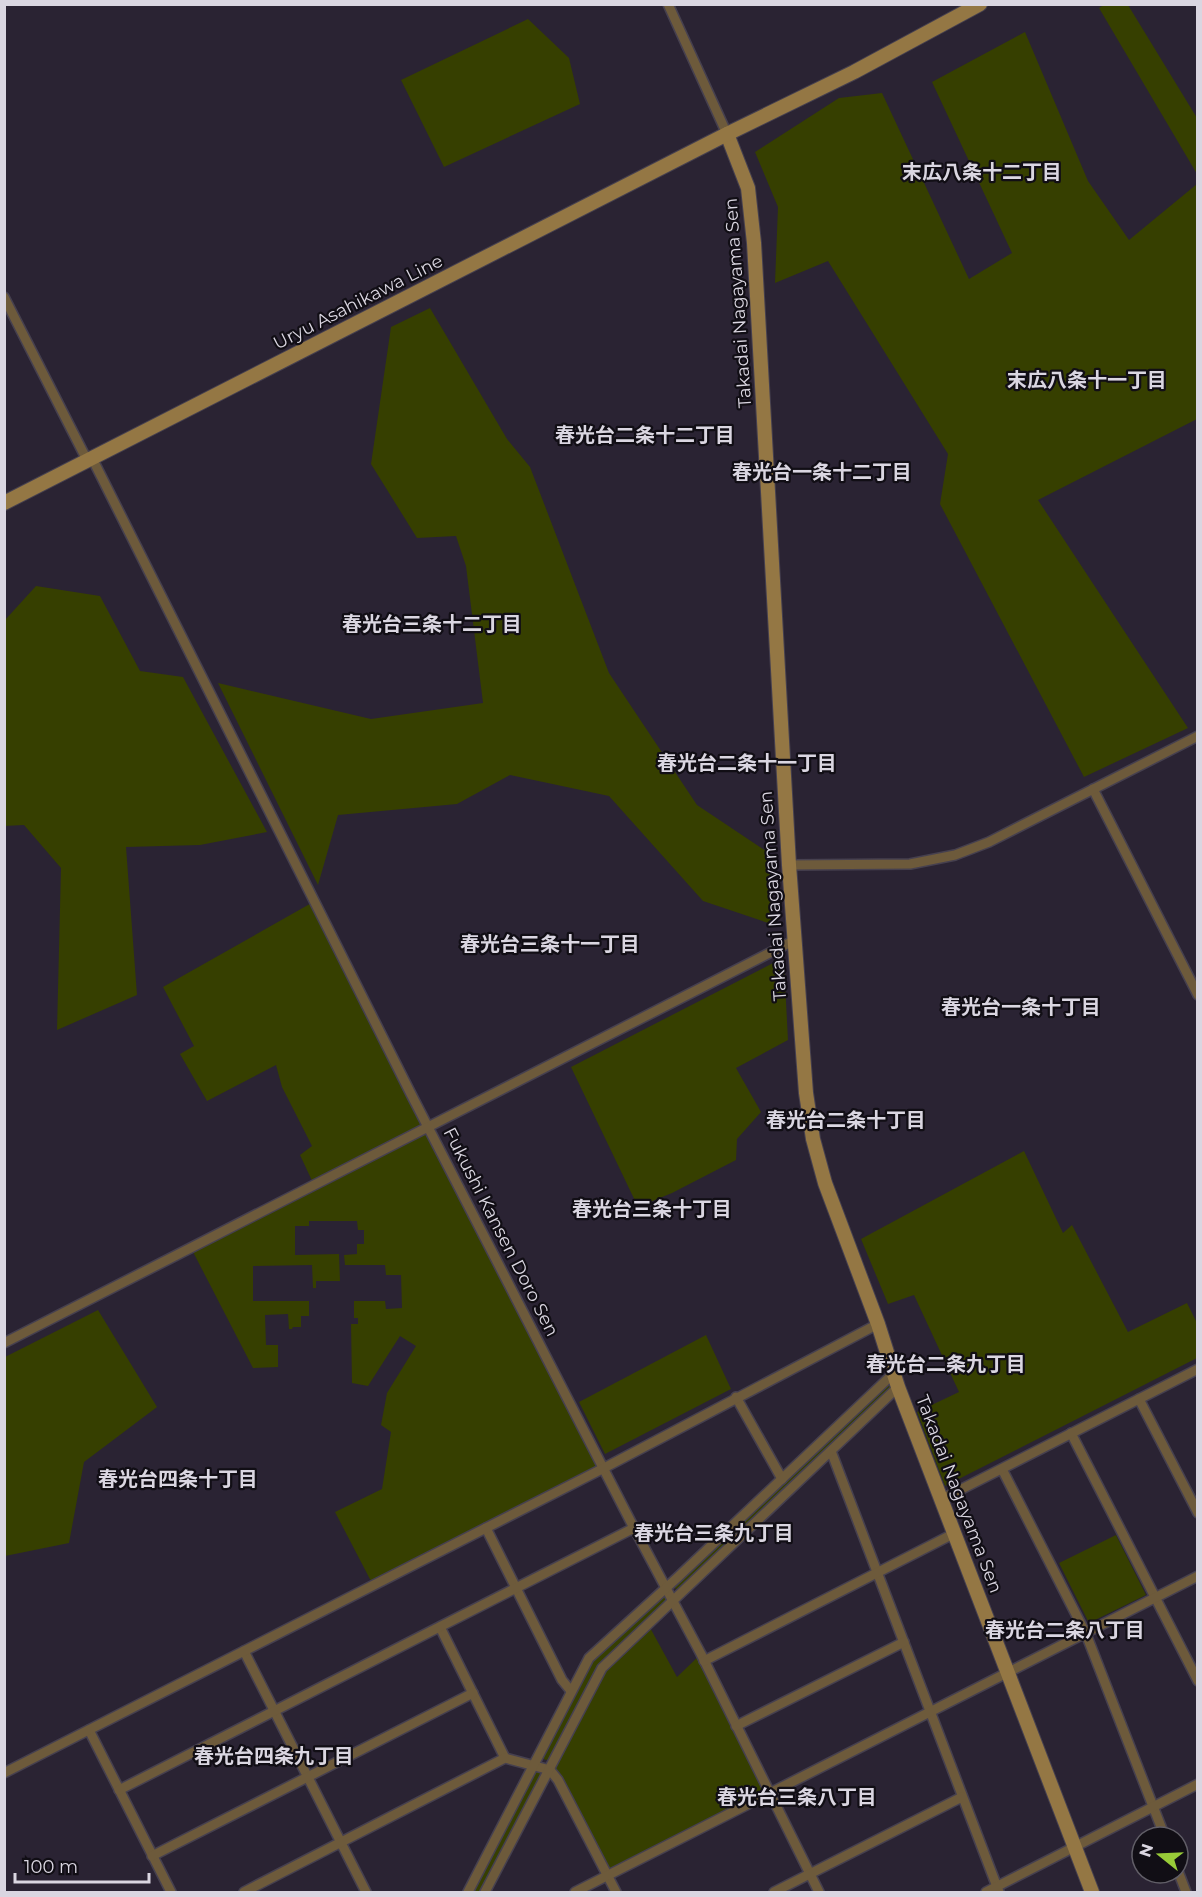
<svg xmlns="http://www.w3.org/2000/svg" width="1202" height="1897" font-family="Montserrat,'Noto Sans JP',sans-serif">
<rect width="100%" height="100%" fill="#2a2333"/>
<g fill="#363f00">
<polygon points="1104,5 1128,5 1197,118 1197,174 1099,8"/>
<polygon points="528,19 569,58 580,104 444,167 401,80"/>
<polygon points="1025,32 1088,181 1129,240 1197,184 1197,419 1038,500 1188,728 1084,777 940,504 948,454 828,261 775,283 778,207 755,152 839,98 882,93 969,279 1012,253 932,82"/>
<polygon points="430,308 507,439 530,467 609,673 697,805 769,853 774,925 703,901 609,796 510,775 457,804 338,815 318,885 218,683 371,719 483,703 466,566 456,536 417,538 371,464 391,327"/>
<polygon points="36,586 100,596 140,671 183,677 267,832 200,845 126,847 137,995 57,1030 61,868 24,825 4,826 5,620"/>
<polygon points="315,901 604,1468 373,1585 335,1512 382,1489 391,1432 381,1425 387,1393 416,1346 400,1336 368,1386 352,1383 351,1324 358,1324 358,1318 354,1318 354,1301 385,1301 386,1309 402,1308 401,1275 386,1275 385,1265 345,1265 344,1255 357,1254 357,1244 364,1244 364,1230 358,1230 357,1221 309,1221 309,1226 295,1226 295,1255 339,1254 340,1281 316,1281 316,1288 313,1288 312,1265 253,1266 253,1301 309,1301 309,1316 301,1316 301,1327 293,1327 292,1329 289,1329 288,1314 265,1315 266,1345 278,1345 278,1367 253,1368 191,1248 314,1185 300,1155 312,1146 282,1087 276,1065 207,1101 180,1054 194,1046 163,987"/>
<polygon points="779,960 784,963 788,1040 736,1068 761,1112 737,1139 736,1160 672,1193 638,1207 571,1067"/>
<polygon points="1024,1151 1063,1233 1072,1225 1128,1332 1187,1303 1197,1323 1197,1358 945,1486 917,1412 959,1392 914,1295 888,1304 861,1239"/>
<polygon points="98,1310 157,1407 84,1462 69,1543 5,1556 5,1357"/>
<polygon points="706,1335 731,1389 605,1454 579,1402"/>
<polygon points="890,1379 893,1389 680,1588 676,1589 673,1586"/>
<polygon points="1116,1535 1146,1595 1089,1623 1059,1563"/>
<polygon points="663,1594 666,1599 665,1602 599,1666 550,1759 546,1760 542,1758 591,1660"/>
<polygon points="648,1624 677,1677 701,1654 770,1794 607,1876 550,1770 602,1668"/>
<polygon points="538,1771 543,1774 481,1892 471,1892 535,1772"/>
</g>
<g fill="none" stroke-linecap="round" stroke-linejoin="round">
<defs>
<g id="street">
<polyline points="668,4 727,134"/>
<polyline points="4,297 87,460"/>
<polyline points="92,458 411,1094 634,1528 701,1654 819,1892"/>
<polyline points="1093,789 1198,995"/>
<polyline points="789,865 910,864 955,855 989,842 1198,736"/>
<polyline points="4,1343 793,941"/>
<polyline points="736,1397 782,1479"/>
<polyline points="1139,1399 1198,1513"/>
<polyline points="1071,1433 1198,1681"/>
<polyline points="831,1451 999,1892"/>
<polyline points="1002,1469 1086,1634 1165,1837"/>
<polyline points="942,1499 1198,1369"/>
<polyline points="486,1528 562,1680 571,1691"/>
<polyline points="440,1627 505,1758"/>
<polyline points="244,1651 366,1892"/>
<polyline points="704,1661 955,1533"/>
<polyline points="736,1726 904,1642"/>
<polyline points="89,1730 171,1892"/>
<polyline points="4,1773 604,1468 878,1324"/>
<polyline points="119,1790 634,1528"/>
<polyline points="152,1856 473,1693"/>
<polyline points="1178,1871 1186,1892"/>
<polyline points="244,1892 505,1758 550,1770 558,1780 616,1892"/>
<polyline points="468,1892 589,1658 678,1577 894,1373"/>
<polyline points="485,1892 602,1668 898,1387"/>
<polyline points="575,1892 1198,1576"/>
<polyline points="774,1892 962,1797"/>
<polyline points="986,1892 1198,1784"/>
</g>
<g id="secondary">
<polyline points="727,134 748,188 754,243 789,865 806,1093 813,1139 825,1183 878,1324 898,1387 1092,1892"/>
<polyline points="4,503 727,134 854,72 980,4"/>
</g>
</defs>
<use href="#street" stroke="#46404f" stroke-width="12"/>
<use href="#secondary" stroke="#46404f" stroke-width="16"/>
<use href="#street" stroke="#6d5a3b" stroke-width="9"/>
<use href="#secondary" stroke="#947744" stroke-width="14"/>
</g>
<g text-anchor="middle" dominant-baseline="central" stroke-width="4.5" stroke-linejoin="round" paint-order="stroke">
<g font-size="18" fill="#dad6e1" stroke="#110e15">
<text transform="translate(358 302) rotate(-27)">Uryu Asahikawa Line</text>
<text transform="translate(738 303) rotate(-94)">Takadai Nagayama Sen</text>
<text transform="translate(773 896) rotate(-94)">Takadai Nagayama Sen</text>
<text transform="translate(501 1232) rotate(63)">Fukushi Kansen Doro Sen</text>
<text transform="translate(959 1494) rotate(69)">Takadai Nagayama Sen</text>
</g>
<g font-size="20" font-weight="bold" fill="#dad6e1" stroke="#110e15">
<text x="982" y="172">末広八条十二丁目</text>
<text x="1087" y="380">末広八条十一丁目</text>
<text x="645" y="435">春光台二条十二丁目</text>
<text x="822" y="472">春光台一条十二丁目</text>
<text x="432" y="624">春光台三条十二丁目</text>
<text x="747" y="763">春光台二条十一丁目</text>
<text x="550" y="944">春光台三条十一丁目</text>
<text x="1021" y="1007">春光台一条十丁目</text>
<text x="846" y="1120">春光台二条十丁目</text>
<text x="652" y="1209">春光台三条十丁目</text>
<text x="946" y="1364">春光台二条九丁目</text>
<text x="178" y="1479">春光台四条十丁目</text>
<text x="714" y="1533">春光台三条九丁目</text>
<text x="1065" y="1630">春光台二条八丁目</text>
<text x="274" y="1756">春光台四条九丁目</text>
<text x="797" y="1797">春光台三条八丁目</text>
</g>
</g>
<rect width="1202" height="1897" fill="none" stroke="#dad6e1" stroke-width="12"/>
<g transform="translate(1160 1855) rotate(288)"><circle r="28" fill="#110e15" stroke="#615e67" stroke-width="1.5"/>
<path d="M0-4.5L10 22L0 15L-10 22Z" fill="#98cb38"/>
<text y="-9" font-size="16" font-weight="bold" text-anchor="middle" fill="#dad6e1">N</text>
</g>
<path d="M15 1873v9h134v-9" fill="none" stroke="#dad6e1" stroke-width="3"/>
<text x="24" y="1873" font-size="18" fill="#dad6e1" stroke="#110e15" stroke-width="4.5" paint-order="stroke">100 m</text>
</svg>
